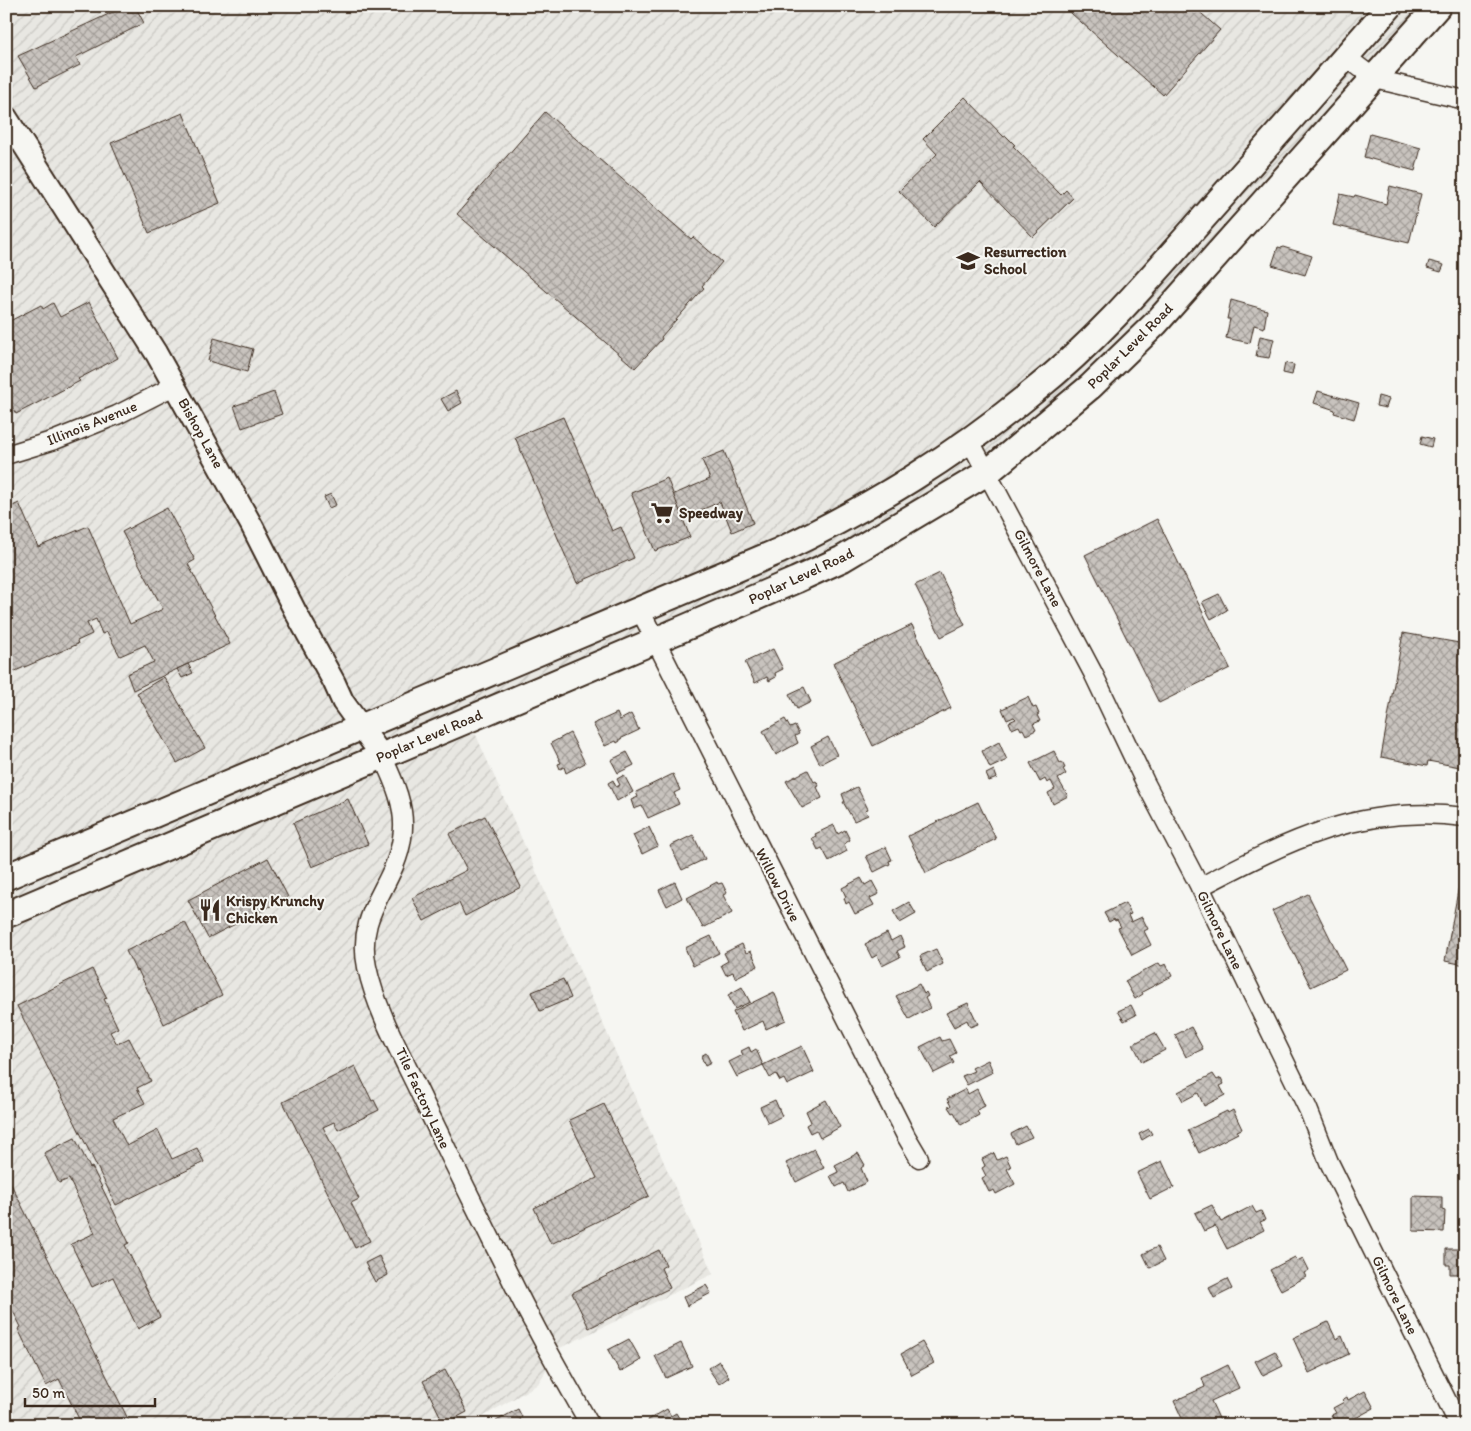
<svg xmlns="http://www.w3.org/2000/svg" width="1471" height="1431" font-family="Itim,sans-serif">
<defs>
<pattern id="industrial-furrows" width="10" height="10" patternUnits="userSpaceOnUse" patternTransform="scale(1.25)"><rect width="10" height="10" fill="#e8e7e2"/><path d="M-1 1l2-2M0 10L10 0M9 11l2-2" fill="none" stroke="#c8c6c1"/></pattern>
<pattern id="building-cross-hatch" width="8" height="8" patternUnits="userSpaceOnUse" patternTransform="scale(1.25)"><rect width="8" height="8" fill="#c8c3be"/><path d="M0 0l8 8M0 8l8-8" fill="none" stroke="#a49f9a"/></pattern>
</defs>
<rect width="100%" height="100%" fill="#f6f6f2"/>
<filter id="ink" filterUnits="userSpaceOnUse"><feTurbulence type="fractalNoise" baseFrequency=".02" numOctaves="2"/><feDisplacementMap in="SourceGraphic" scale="10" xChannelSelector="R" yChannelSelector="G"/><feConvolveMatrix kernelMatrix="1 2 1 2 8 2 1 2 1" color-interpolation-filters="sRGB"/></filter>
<g filter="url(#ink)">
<polygon fill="url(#industrial-furrows)" points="6,6 1438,6 1156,323 953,494 469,719 713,1274 560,1348 538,1384 469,1425 6,1425"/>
<g fill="url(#building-cross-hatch)" stroke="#3b2a1e">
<polygon points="126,6 135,6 144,23 76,57 80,65 36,87 18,56"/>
<polygon points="1063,6 1193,6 1220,30 1163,95"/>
<polygon points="965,97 1004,137 1006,136 1015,145 1013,146 1061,195 1066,190 1073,198 1033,237 980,182 934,227 899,191 937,154 923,139"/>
<polygon points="545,112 691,239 693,237 722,262 702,286 704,288 661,337 662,339 635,368 457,214"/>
<polygon points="183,113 220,203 149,233 111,143"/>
<polygon points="1370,134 1421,148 1415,171 1364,157"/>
<polygon points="1390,186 1421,194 1409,243 1333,225 1340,194 1354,197 1355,195 1386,204"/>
<polygon points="1278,247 1282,248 1283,247 1312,256 1305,275 1272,265"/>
<polygon points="1429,261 1444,265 1441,272 1427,268"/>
<polygon points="1231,300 1267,310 1264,328 1254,325 1250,343 1226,338 1230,319 1227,319"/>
<polygon points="89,302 118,358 78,379 80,381 16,414 6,396 6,323 41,305 43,309 53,303 60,317"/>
<polygon points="1260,336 1274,339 1269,358 1256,356"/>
<polygon points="214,338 253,349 247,372 208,361"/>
<polygon points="1285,363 1294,365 1292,375 1283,373"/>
<polygon points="456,391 462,403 448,411 441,399"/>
<polygon points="1318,391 1359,403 1354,419 1334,413 1335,410 1314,403"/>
<polygon points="274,392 282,414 242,428 234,406"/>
<polygon points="1378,396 1389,399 1386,408 1376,406"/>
<polygon points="563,417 612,531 621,527 634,558 577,583 515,437"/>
<polygon points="1422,436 1433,439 1431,447 1420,444"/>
<polygon points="724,451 753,523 732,532 720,502 682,518 672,495 710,479 702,460"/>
<polygon points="667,478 690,537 655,551 631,493"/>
<polygon points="331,494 336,505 329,508 324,497"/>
<polygon points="19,503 38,547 88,526 130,624 163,609 122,532 167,508 195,560 188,564 230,644 133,690 127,674 154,662 145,645 120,656 107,632 102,634 96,619 87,623 92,634 77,641 78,644 6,675 6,509"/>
<polygon points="1157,519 1230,668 1159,703 1085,555"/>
<polygon points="940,573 965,625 941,637 915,585"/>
<polygon points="1219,594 1227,610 1211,619 1202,602"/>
<polygon points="912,625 951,708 873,746 833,663"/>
<polygon points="1403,633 1465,644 1465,768 1428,761 1427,766 1381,757"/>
<polygon points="773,649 783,669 775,673 776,677 769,681 767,677 755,683 745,662"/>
<polygon points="188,664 193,673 182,678 177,669"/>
<polygon points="164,677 205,748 177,763 137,693"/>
<polygon points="804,687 811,702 797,709 789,694"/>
<polygon points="1028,697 1033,708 1036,707 1039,714 1037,715 1040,721 1033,724 1036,730 1026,735 1023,729 1021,730 1019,726 1012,729 1009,722 1016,719 1014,717 1007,720 1002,709"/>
<polygon points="617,713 620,720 631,714 639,730 620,739 620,741 617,743 616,741 605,746 593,724"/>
<polygon points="785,719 790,728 795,726 799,734 795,736 798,743 776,755 763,731"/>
<polygon points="570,733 585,763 566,773 564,767 560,769 558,764 561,763 551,743"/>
<polygon points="828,737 837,755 820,764 811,746"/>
<polygon points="999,742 1007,760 990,768 982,751"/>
<polygon points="1054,751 1060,763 1062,762 1065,768 1063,769 1066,774 1058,779 1068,796 1053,804 1048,793 1055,789 1051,781 1047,783 1045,779 1040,782 1030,763"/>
<polygon points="627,752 634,765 618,773 611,760"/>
<polygon points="808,770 814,782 816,781 819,786 817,787 822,798 802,808 786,781"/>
<polygon points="994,770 997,778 989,781 986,774"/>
<polygon points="673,774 680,790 674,793 679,804 648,818 642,806 634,809 631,800 638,797 636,792"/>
<polygon points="624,775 633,792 617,801 608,783 613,780 616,787 620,785 617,779"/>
<polygon points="857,787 868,809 865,810 868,815 854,821 843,802 845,802 842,794"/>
<polygon points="348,799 368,844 312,867 293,823"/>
<polygon points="978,802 996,839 926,873 908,836"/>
<polygon points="485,816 521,887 465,916 459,903 424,921 412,898 467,870 449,834"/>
<polygon points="834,825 838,834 845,830 850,840 844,844 847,851 829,861 822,848 818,850 812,838 816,836 815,834"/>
<polygon points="649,827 658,846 642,854 633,835"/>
<polygon points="693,835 705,859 682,870 670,846"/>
<polygon points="886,847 892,860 889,861 890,864 874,872 866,856"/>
<polygon points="268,858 288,897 208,938 188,900"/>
<polygon points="1463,864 1465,864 1465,965 1445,961"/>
<polygon points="861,878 865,885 872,881 879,894 870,898 874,905 855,914 849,902 846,904 844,898 846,897 842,888"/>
<polygon points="675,882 682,898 667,906 659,890"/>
<polygon points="717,882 718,884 722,883 727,893 723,895 732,913 703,928 687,898"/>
<polygon points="1308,894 1346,970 1311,987 1272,911"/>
<polygon points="909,902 916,914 900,923 893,911"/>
<polygon points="1125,903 1131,914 1128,915 1131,922 1142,917 1148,929 1144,931 1151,945 1132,955 1118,928 1121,927 1117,920 1115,921 1114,919 1109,922 1104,913"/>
<polygon points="185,922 222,995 164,1024 138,970 136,971 126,951"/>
<polygon points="887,933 891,941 900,936 905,947 897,951 900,957 882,966 877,955 872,958 865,944"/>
<polygon points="711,936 719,953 693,966 685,948"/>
<polygon points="742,944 746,953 751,951 758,966 735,978 733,972 726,975 721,965 728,961 724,953"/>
<polygon points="936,949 943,964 927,972 920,956"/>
<polygon points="1159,963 1161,966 1166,964 1172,976 1142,992 1143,994 1135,999 1125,981"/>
<polygon points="92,969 107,998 104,999 118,1028 110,1032 117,1044 129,1038 151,1081 137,1088 145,1103 113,1118 127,1146 158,1130 172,1159 197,1148 204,1162 116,1205 17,1006"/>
<polygon points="563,979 571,998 540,1011 532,992"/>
<polygon points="919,984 924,994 926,992 928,996 925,998 930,1008 909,1019 896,996"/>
<polygon points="742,987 750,1002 735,1009 728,995"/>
<polygon points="774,992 786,1020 766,1029 763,1021 742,1031 733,1012"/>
<polygon points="968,1003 978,1024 970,1027 967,1020 954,1027 946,1013"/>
<polygon points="1131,1005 1136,1015 1124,1021 1118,1011"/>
<polygon points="1191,1027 1203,1049 1186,1057 1175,1035"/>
<polygon points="1155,1033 1165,1050 1142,1062 1133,1044"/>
<polygon points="940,1037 942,1041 949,1039 956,1053 950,1056 954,1063 934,1073 920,1047"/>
<polygon points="802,1046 814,1072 787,1085 784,1079 780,1081 776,1074 770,1078 763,1065"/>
<polygon points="749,1047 751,1052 756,1049 763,1065 737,1077 729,1062 743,1055 741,1051"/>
<polygon points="706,1053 711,1063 705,1066 701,1056"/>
<polygon points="988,1060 993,1072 967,1085 962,1076 974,1071 972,1068"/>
<polygon points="355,1066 372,1101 374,1100 379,1110 338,1130 334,1122 323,1127 359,1199 351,1203 370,1241 355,1248 283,1102"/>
<polygon points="1213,1074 1217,1080 1221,1078 1224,1084 1220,1086 1225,1095 1204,1106 1198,1093 1183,1101 1178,1092"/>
<polygon points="966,1089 968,1094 977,1089 985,1106 977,1110 979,1115 961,1125 954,1112 952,1113 948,1107 951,1106 947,1099"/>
<polygon points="775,1100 782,1116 768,1123 760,1107"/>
<polygon points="826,1100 840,1127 820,1138 816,1130 810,1133 806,1125 811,1122 806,1111"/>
<polygon points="604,1104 649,1196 551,1244 534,1208 597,1178 569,1120"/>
<polygon points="1233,1110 1242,1129 1237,1131 1238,1133 1199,1153 1188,1130 1227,1111 1228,1113"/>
<polygon points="1026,1126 1032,1137 1016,1144 1011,1134"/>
<polygon points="1149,1129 1152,1134 1142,1140 1139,1134"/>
<polygon points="75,1138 90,1168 92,1167 129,1243 125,1245 160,1317 138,1329 113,1277 92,1287 71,1244 95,1233 69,1179 59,1183 44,1153"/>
<polygon points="814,1149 824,1168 796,1182 786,1163"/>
<polygon points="858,1153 865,1165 861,1168 867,1182 848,1192 844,1183 836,1187 830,1176 838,1172 835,1165"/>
<polygon points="994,1153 997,1160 1006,1156 1011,1167 1007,1169 1015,1184 996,1194 994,1190 989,1192 982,1178 986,1176 982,1168 985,1166 982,1159"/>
<polygon points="1162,1161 1174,1187 1150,1199 1137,1173"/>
<polygon points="6,1174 131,1425 82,1425 59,1379 46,1386 18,1329 21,1327 6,1297"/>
<polygon points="1413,1196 1442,1197 1442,1210 1445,1211 1444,1232 1413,1231"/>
<polygon points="1212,1205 1221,1222 1252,1206 1256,1213 1261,1211 1265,1220 1260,1222 1264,1230 1227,1249 1215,1226 1204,1231 1195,1213"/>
<polygon points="1157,1247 1164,1261 1150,1268 1143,1254"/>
<polygon points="1446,1249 1465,1249 1465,1274 1450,1274 1450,1265 1446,1265"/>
<polygon points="659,1250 666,1265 661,1268 670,1288 589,1328 572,1293"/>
<polygon points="379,1256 388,1275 375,1282 365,1263"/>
<polygon points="1295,1257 1297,1261 1303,1258 1309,1270 1304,1273 1306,1277 1281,1290 1270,1270"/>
<polygon points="1227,1279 1232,1289 1214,1298 1209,1288"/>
<polygon points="706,1285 711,1293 687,1306 683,1297"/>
<polygon points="1328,1322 1336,1339 1342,1336 1349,1354 1309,1373 1293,1338"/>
<polygon points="629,1339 641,1360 620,1372 608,1350"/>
<polygon points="922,1342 934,1363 912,1375 901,1354"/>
<polygon points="681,1343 692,1366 666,1378 655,1356"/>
<polygon points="1275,1351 1283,1366 1263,1376 1255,1361"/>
<polygon points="719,1361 729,1377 719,1384 708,1368"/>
<polygon points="1228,1365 1239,1388 1211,1401 1222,1425 1185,1425 1174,1401 1205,1387 1202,1378"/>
<polygon points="445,1370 467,1412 444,1424 423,1381"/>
<polygon points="1365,1391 1374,1408 1343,1425 1340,1421 1336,1423 1331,1415 1336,1413 1333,1408 1344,1402 1342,1400 1347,1397 1348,1400"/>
<polygon points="518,1409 522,1417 520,1419 524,1425 498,1425 496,1421"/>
<polygon points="667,1409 671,1416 676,1413 682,1423 679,1425 650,1425 648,1420"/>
</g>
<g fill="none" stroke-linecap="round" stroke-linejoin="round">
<defs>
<g id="minor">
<polyline points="1346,57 1375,79 1465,100"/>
<polyline points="970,441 1093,673 1145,782 1200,887 1308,1109 1329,1162 1459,1425"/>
<polyline points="6,455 55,440 117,415 174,386"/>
<polyline points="640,610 906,1136 919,1158"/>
<path d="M 382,756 C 394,781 407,809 402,838 C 395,887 355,911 367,967 C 376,1011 405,1061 424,1102 C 447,1150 470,1197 494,1245 C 507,1270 519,1297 533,1322 C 551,1357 571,1391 590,1425"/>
<path d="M 1200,887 C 1288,841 1361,803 1465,817"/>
</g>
<polyline id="tertiary" points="6,117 156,353 252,526 295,611 334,682 343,702 382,756"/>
<g id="secondary">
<path d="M 6,877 L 779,551 C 873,506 955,456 1035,390 C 1099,339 1152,276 1206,215 C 1268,145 1329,76 1390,6"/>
<polyline points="6,915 654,641 796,580 842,559 988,472 1091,386 1156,323 1438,6"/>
</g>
</defs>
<use href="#minor" stroke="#3b2a1e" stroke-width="21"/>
<use href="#tertiary" stroke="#3b2a1e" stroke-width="25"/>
<use href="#secondary" stroke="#3b2a1e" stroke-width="29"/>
<use href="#minor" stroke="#f6f6f2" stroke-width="18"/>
<use href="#tertiary" stroke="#f6f6f2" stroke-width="21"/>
<use href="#secondary" stroke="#f6f6f2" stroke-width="25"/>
</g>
</g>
<defs>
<symbol id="school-bare" viewBox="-9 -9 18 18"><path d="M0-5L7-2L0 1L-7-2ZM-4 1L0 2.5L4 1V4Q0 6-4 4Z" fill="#3b2a1e" stroke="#f6f6f2" stroke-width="2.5" paint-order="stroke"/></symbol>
<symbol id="supermarket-bare" viewBox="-9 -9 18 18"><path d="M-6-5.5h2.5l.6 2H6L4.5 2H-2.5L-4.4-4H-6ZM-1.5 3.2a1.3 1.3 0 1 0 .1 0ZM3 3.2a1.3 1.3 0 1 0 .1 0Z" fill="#3b2a1e" stroke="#f6f6f2" stroke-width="2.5" paint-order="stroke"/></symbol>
<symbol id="restaurant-bare" viewBox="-9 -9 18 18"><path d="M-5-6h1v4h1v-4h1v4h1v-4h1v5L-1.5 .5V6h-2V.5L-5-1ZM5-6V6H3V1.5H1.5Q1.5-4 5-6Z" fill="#3b2a1e" stroke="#f6f6f2" stroke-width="2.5" paint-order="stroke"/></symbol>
</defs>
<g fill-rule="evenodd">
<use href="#school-bare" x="952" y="245" width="32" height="32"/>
<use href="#supermarket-bare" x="646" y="497" width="32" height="32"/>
<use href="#restaurant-bare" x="194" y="894" width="32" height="32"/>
</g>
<g text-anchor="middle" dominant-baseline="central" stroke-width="4" stroke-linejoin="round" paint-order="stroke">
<g font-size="15" font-weight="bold" fill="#3b2a1e" stroke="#f6f6f2" text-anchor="start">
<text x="984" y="252">Resurrection<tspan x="984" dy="17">School</tspan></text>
<text x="679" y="513">Speedway</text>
<text x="226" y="901">Krispy Krunchy<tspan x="226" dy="17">Chicken</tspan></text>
</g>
<g font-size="15" fill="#3b2a1e" stroke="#f6f6f2">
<text transform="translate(1130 346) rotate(-45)">Poplar Level Road</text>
<text transform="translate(92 423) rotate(-22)">Illinois Avenue</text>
<text transform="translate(201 433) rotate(61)">Bishop Lane</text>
<text transform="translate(1038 568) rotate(62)">Gilmore Lane</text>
<text transform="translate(801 576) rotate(-25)">Poplar Level Road</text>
<text transform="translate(429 736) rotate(-23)">Poplar Level Road</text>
<text transform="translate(778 885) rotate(63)">Willow Drive</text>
<text transform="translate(1220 930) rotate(64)">Gilmore Lane</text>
<text transform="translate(423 1098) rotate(65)">Tile Factory Lane</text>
<text transform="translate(1395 1295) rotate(64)">Gilmore Lane</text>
</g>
</g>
<rect width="1471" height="1431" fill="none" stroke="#f6f6f2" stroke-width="25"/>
<rect x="12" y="12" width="1446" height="1406" fill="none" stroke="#3b2a1e" stroke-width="2" filter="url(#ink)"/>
<path d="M25 1398v8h130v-8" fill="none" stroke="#3b2a1e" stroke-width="2.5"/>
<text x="32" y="1398" font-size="15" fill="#3b2a1e" stroke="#f6f6f2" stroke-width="4" paint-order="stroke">50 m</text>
</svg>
